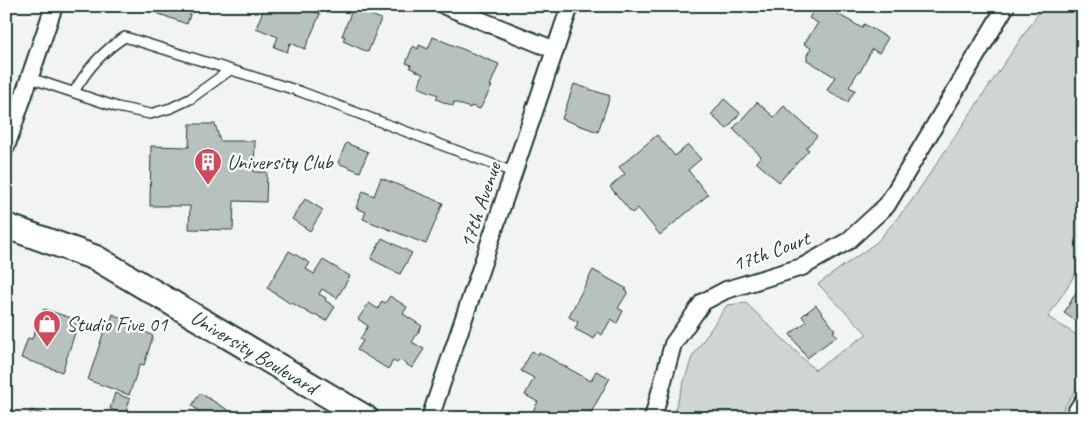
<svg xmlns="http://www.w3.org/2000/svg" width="1089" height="424" font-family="Caveat,sans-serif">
<rect width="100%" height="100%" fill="#f2f3f3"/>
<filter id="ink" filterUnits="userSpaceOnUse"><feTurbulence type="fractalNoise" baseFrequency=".02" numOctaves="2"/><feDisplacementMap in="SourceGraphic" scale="10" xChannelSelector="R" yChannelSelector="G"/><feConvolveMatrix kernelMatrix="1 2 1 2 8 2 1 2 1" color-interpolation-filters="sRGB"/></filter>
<g filter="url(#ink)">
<polygon fill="#ced5d3" stroke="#768984" points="1043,6 1083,6 1083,262 1048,317 1083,339 1083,379 1057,418 672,418 692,357 727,305 746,303 815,370 867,334 818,284 877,242 910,203"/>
<g fill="#b7c1bd" stroke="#1f3d34">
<polygon points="150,6 193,6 187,24 148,10"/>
<polygon points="265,6 308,6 307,8 320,14 305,49 290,43 287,52 274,47 278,37 256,28"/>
<polygon points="816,6 832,6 838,10 836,13 862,28 864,24 888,38 879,53 872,49 860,72 858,72 849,87 855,90 848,102 827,90 835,77 807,60 807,55 811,48 804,44 818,23 809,18"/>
<polygon points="357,9 381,19 368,52 343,41 345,36 342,36 352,10 356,11"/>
<polygon points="433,37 499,64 490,86 492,86 480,109 471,106 470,108 454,102 453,106 436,99 438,95 418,87 423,74 410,68 411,65 406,63 413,46 418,49 419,45 428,49"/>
<polygon points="574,84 610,96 598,132 562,119"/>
<polygon points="724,99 740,113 727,129 711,115"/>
<polygon points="757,102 774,117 784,106 817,136 806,148 809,150 779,182 756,162 761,156 733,129"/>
<polygon points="190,124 215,124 220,141 255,141 254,172 267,172 266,202 234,201 233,230 189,229 190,206 150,206 151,146 189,147"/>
<polygon points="657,135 675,156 688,145 701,159 688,170 708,195 660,235 638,208 632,213 610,187 625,174 619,167"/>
<polygon points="346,143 368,152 360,172 338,163"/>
<polygon points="381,178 443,203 426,244 363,219 366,212 356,208 363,191 374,196"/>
<polygon points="305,199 323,210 310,231 292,219"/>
<polygon points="382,238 412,253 400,274 371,259"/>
<polygon points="289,251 310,263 306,269 314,274 323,260 350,276 337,298 322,289 319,294 326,298 325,300 335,307 326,321 315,314 314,316 292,303 291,304 267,288"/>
<polygon points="593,270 627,289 625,290 628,292 618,308 623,311 617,323 611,319 602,335 598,332 594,339 575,329 578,322 569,317 570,314"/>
<polygon points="1077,291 1083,295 1083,326 1064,313"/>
<polygon points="390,296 407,307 403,314 422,326 412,342 424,349 412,368 400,360 397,363 393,361 388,369 357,350 363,341 360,339 368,326 358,319 369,303 378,309 382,301 385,303"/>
<polygon points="816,305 835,330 833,331 837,336 807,358 790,334 806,322 802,316"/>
<polygon points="44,309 77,320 75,326 77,327 62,372 21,358 28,338 32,339 37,326 34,325 38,315 41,316"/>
<polygon points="113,314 153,336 144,365 140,364 129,395 88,380 105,328 108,329"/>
<polygon points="532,351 538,355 539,352 591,381 596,371 610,378 588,418 529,418 538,402 525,395 534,378 521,371"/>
<polygon points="115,393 130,399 125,414 110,409"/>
<polygon points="200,393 241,418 195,418 199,411 192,406"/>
<polygon points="31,410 53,418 28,418"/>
</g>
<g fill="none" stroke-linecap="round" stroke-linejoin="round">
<defs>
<g id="lane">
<polyline points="30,78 117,107 150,114 171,108 190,99 230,70"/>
<path d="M 74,92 C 87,69 102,51 125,37 L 299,91 L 513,172"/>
</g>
<g id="street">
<polyline points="445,6 555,50"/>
<polyline points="6,147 54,6"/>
<polyline points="430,418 570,6"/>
<polyline points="653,418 673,344 703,302 726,290 802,267 848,241 887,205 1006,6"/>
<polyline points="1072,418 1083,401"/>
</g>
<polyline id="secondary" points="6,226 96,258 366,418"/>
</defs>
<use href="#lane" stroke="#1f3d34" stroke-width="12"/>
<use href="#street" stroke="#1f3d34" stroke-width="20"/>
<use href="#secondary" stroke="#1f3d34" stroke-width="28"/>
<use href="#lane" stroke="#fff" stroke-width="9"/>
<use href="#street" stroke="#fff" stroke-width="16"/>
<use href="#secondary" stroke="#fff" stroke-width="24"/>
</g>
</g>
<defs>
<symbol id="building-pin" viewBox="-11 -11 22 30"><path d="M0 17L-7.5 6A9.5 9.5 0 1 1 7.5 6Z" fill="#d1495b" stroke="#fff"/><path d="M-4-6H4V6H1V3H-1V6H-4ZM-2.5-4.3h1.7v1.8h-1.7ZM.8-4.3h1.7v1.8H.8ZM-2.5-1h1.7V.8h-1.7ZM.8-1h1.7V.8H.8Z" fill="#fff"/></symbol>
<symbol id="shop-pin" viewBox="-11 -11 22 30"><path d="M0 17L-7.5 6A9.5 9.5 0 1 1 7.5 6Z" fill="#d1495b" stroke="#fff"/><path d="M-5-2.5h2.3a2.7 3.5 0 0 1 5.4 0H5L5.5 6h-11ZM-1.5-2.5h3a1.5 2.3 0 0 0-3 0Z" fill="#fff"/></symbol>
</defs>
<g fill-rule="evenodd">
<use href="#building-pin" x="192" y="146" width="32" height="43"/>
<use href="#shop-pin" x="31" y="308" width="32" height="43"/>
</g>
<g text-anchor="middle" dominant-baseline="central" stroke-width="4.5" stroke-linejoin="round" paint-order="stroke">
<g font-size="21" fill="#1f3d34" stroke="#fff" text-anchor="start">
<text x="227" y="162">University Club</text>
<text x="66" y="324">Studio Five 01</text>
</g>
<g font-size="21" fill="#1f3d34" stroke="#fff">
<text transform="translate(480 205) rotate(-71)">17th Avenue</text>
<text transform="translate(771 251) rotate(-20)">17th Court</text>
<text transform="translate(254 352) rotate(31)">University Boulevard</text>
</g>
</g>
<rect width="1089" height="424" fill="none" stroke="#fff" stroke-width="25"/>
<rect x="12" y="12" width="1064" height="399" fill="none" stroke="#1f3d34" stroke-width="2" filter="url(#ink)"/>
</svg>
